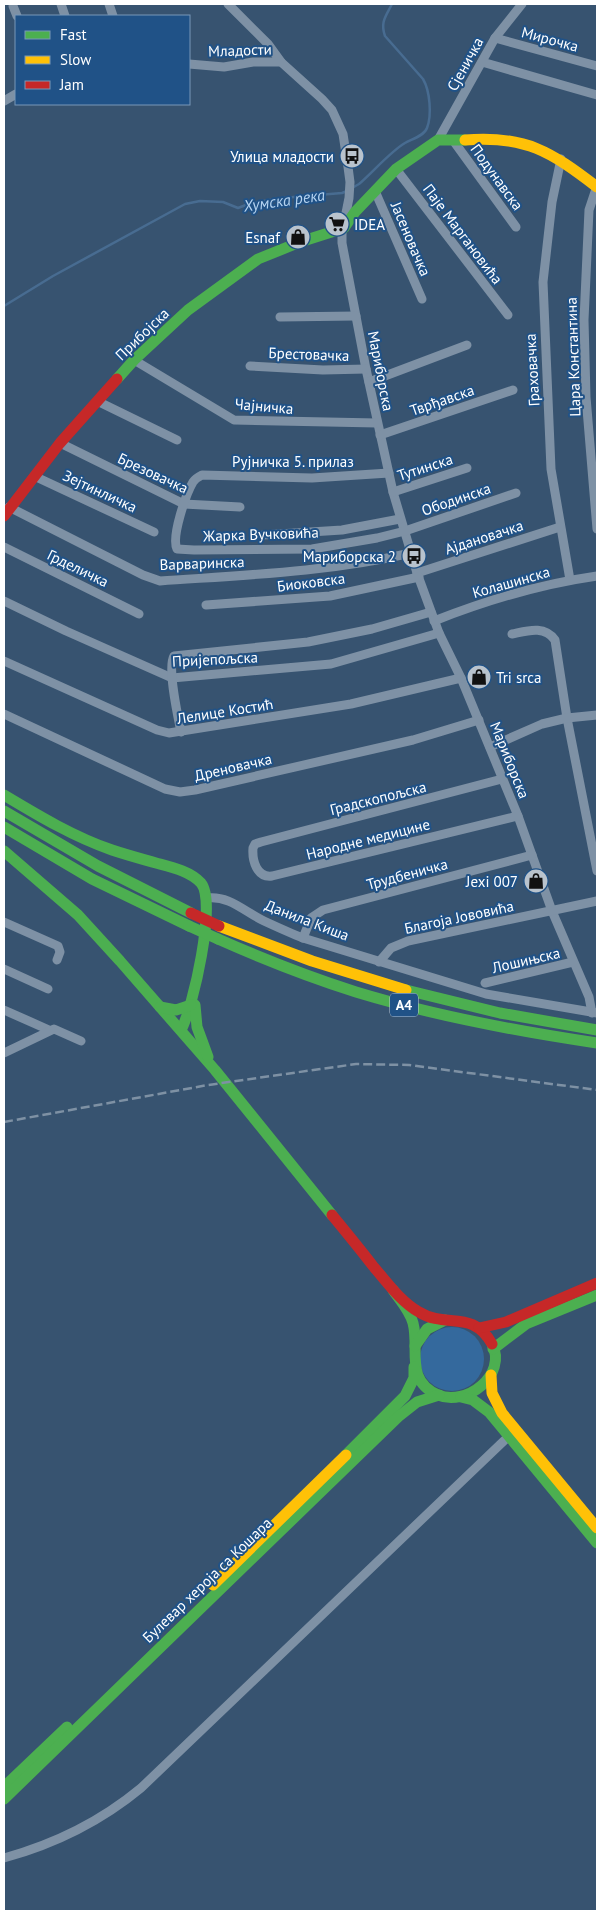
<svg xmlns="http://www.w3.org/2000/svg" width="601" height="1915" font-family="'PT Sans',sans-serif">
<rect width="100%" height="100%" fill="#375370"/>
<circle fill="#34699d" cx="452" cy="1359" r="32"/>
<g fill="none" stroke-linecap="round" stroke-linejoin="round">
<g stroke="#486c91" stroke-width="2.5">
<path d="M 352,188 L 359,184 C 372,173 391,151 405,143 C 412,139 424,136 427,128 C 432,115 430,91 423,79 L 385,36 C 380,22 386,16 392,4"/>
<polyline points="4,306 53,276 185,204 200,201 223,202 238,208 251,203 282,198 342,193 347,191"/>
</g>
<g stroke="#7e91a5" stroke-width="9">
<polyline points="61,4 65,16"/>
<polyline points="109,4 113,16"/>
<polyline points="228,4 268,44 281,62"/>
<polyline points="13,6 17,16"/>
<polyline points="495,38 597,66"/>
<polyline points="482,62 597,95"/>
<polyline points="189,64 224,67 253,62 281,62 322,99 332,110 343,134 348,167 350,182 349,198 342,233 342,243 366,369 393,492 417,573 439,633 461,678 518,816 552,911 589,997 592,1013"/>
<polyline points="4,101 16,94"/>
<polyline points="438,140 495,38 522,4"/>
<polyline points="455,143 516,227"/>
<polyline points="561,159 552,202 543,282 551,469 570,580"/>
<polyline points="396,169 508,315"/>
<polyline points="597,186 589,210 584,320 586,397 597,529"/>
<polyline points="375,191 422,299"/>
<polyline points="280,317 356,316"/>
<polyline points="134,360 234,420 377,423"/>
<polyline points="250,366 323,370 366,369"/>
<polyline points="369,382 467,345"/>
<polyline points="97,401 177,440"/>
<polyline points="380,435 513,390"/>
<polyline points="60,443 184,504 240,507"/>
<path d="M 389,473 L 312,478 L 202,475 C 198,477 195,479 193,482 C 186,494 171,537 177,549 L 194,550 L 312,549 L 377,538 L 405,531 L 516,493"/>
<polyline points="34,476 154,532"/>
<polyline points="393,492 467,468"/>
<path d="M 9,507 L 143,575 L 160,581 C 245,575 329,572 411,553"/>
<polyline points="263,535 342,530 400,519"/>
<polyline points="4,547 139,614"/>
<polyline points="417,573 560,527"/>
<polyline points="4,601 66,631 172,678 331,664 439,633"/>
<polyline points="206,605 330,596 419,577"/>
<path d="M 434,621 C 487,600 541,584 597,576"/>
<path d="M 512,634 C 527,631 544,625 555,640 L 567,718 L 597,871"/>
<polyline points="4,661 157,730 169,733 351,704 461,678"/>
<polyline points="4,714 165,789 180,792 195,790 413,740 479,720"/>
<path d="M 181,732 C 178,717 167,667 174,656 L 308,642 L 372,629 L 431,612"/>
<polyline points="490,747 542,724 567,718 597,715"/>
<path d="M 502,779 L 261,842 L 255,844 L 253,848 C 252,861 257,878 272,876 L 518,816"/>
<path d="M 207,898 C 229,895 245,912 264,921 C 277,927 290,933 303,938 L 486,994 L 597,1013"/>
<polyline points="4,922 58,946 60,952 57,960"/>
<polyline points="303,938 311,918 323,910 532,855"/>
<polyline points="379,962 391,948 408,941 597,901"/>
<polyline points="4,969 48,989"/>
<polyline points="485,983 573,962"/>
<polyline points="4,1010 49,1030"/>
<polyline points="4,1053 54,1029 81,1041"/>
<path d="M 4,1858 C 55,1844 100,1822 141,1788 L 510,1435"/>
</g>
<g stroke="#4caf50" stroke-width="11">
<polyline points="117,379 134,360 188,310 258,259 300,242 344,228 355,212 396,169 438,140 465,140"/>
<path d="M 4,795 C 39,816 74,837 112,850 C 127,855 142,859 156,863 C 171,867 190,871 201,883 C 217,902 193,1008 181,1030"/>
<polyline points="4,811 98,866 191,913"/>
<polyline points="4,827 92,879 189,926"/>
<polyline points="4,851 78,915 120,961 215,1070 332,1215"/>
<path d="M 218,939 C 263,959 309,977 356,992 C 435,1016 516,1031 597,1043"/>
<polyline points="406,990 500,1013 597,1030"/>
<polyline points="195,1005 197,1027 208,1057"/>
<polyline points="160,1007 176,1010 191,1005"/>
<path d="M 393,1290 C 400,1300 410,1311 413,1323 C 420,1349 404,1380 438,1395 C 466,1407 508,1375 492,1344"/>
<polyline points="415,1346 427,1329 445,1320"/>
<polyline points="493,1349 526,1324 597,1295"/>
<polyline points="461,1397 473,1400 489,1412 597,1543"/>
<polyline points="346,1455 405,1396 414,1378 414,1367"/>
<polyline points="4,1787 67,1727"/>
<polyline points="4,1799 398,1417 417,1402 439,1395"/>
</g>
<g stroke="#ffc107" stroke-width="11">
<path d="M 465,140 C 526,135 551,152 597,187"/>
<polyline points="219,926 312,961 406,990"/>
<polyline points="491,1375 492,1393 502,1413 597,1528"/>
<polyline points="213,1585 346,1455"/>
</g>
<g stroke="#c62828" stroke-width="11">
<polyline points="4,516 60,443 117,379"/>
<path d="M 332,1215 C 346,1232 360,1249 373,1266 C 387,1282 400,1301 419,1312 C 446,1329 473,1309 492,1344"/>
<polyline points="479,1328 506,1322 597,1283"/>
</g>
<polyline stroke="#7e91a4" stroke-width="2.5" stroke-dasharray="9 4" stroke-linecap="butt" points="4,1122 208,1085 356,1064 409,1065 597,1090"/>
<polyline stroke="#4caf50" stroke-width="11" points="189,926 218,939"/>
<polyline stroke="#c62828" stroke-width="11" points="191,913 219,926"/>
</g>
<defs>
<symbol id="bus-disc" viewBox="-11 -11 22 22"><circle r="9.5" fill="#b9c3cd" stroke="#205287"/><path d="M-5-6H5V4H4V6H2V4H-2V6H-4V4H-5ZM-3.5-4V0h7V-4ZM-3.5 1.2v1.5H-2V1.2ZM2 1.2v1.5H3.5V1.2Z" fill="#111"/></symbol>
<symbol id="supermarket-disc" viewBox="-11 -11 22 22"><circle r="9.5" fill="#b9c3cd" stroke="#205287"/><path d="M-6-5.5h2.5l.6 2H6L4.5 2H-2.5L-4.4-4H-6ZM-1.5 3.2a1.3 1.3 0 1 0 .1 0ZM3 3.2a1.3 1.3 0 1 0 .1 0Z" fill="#111"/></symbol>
<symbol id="shop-disc" viewBox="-11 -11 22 22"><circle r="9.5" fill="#b9c3cd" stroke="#205287"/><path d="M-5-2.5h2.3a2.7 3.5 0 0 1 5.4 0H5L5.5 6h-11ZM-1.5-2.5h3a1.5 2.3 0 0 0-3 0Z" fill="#111"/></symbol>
</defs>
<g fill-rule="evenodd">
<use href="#bus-disc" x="338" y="142" width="28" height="28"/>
<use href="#supermarket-disc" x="323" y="210" width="28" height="28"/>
<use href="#shop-disc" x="284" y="223" width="28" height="28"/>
<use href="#bus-disc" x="400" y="542" width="28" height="28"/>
<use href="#shop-disc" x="465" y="663" width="28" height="28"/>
<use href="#shop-disc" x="522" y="867" width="28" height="28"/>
</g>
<g text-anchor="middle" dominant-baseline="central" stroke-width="4" stroke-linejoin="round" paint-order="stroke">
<rect fill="#205287" stroke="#bccbdb" stroke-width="1" x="390" y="993.5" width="28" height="23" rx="4"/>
<g font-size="14" font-weight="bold" fill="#fff">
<text x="404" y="1005">A4</text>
</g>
<g font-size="15" fill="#fff" stroke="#205287">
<text transform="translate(550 39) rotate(15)">Мирочка</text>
<text transform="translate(240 50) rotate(-2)">Младости</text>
<text transform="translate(465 64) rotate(-61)">Сјеничка</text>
<text transform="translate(497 177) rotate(54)">Подунавска</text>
<text transform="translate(463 234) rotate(53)">Паје Маргановића</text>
<text transform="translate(411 239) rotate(67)">Јасеновачка</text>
<text transform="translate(142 334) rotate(-44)">Прибојска</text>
<text transform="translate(309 354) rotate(2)">Брестовачка</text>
<text transform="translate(573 357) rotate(-92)">Цара Константина</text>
<text transform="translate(532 370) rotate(-93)">Граховачка</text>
<text transform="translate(381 371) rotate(79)">Мариборска</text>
<text transform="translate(442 400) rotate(-19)">Тврђавска</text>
<text transform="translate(264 406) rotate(5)">Чајничка</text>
<text x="293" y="461">Рујничка 5. прилаз</text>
<text transform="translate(425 467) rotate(-18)">Тутинска</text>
<text transform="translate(153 473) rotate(25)">Брезовачка</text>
<text transform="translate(100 491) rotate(25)">Зејтинличка</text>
<text transform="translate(456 499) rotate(-19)">Ободинска</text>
<text transform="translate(261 534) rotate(-2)">Жарка Вучковића</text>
<text transform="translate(484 537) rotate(-18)">Ајдановачка</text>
<text transform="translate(202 563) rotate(-2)">Варваринска</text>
<text transform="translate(78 568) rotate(26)">Грделичка</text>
<text transform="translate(311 582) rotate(-7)">Биоковска</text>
<text transform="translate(511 582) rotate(-16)">Колашинска</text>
<text transform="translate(215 659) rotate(-3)">Пријепољска</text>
<text transform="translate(225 711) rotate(-9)">Лелице Костић</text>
<text transform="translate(510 760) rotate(68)">Мариборска</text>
<text transform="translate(233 767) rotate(-13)">Дреновачка</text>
<text transform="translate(378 798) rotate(-14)">Градскопољска</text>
<text transform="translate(368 839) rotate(-14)">Народне медицине</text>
<text transform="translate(407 874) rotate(-15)">Трудбеничка</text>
<text transform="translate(459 917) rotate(-12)">Благоја Јововића</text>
<text transform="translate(307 920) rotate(21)">Данила Киша</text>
<text transform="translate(526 960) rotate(-13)">Лошињска</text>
<text transform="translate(207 1580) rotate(-44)">Булевар хероја са Кошара</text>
</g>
<g font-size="15" fill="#fff" stroke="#205287" text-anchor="end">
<text x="334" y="156">Улица младости</text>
<text x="354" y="224" text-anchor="start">IDEA</text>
<text x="280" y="237">Esnaf</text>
<text x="396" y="556">Мариборска 2</text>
<text x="496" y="677" text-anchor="start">Tri srca</text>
<text x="518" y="881">Jexi 007</text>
</g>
<g font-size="16" font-style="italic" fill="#b6d4f1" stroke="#205287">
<text transform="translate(284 200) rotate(-8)">Хумска река</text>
</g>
</g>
<rect width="601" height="1915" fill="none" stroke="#ffffff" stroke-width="10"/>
<rect x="15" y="15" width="175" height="90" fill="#205287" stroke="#7997b7"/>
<rect x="25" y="31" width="25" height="8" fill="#4caf50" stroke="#7997b7"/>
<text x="60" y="40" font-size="15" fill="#ffffff">Fast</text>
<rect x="25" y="56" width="25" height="8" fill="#ffc107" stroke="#7997b7"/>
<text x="60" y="65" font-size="15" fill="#ffffff">Slow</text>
<rect x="25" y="81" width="25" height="8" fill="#c62828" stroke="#7997b7"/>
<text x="60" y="90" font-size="15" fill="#ffffff">Jam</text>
</svg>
